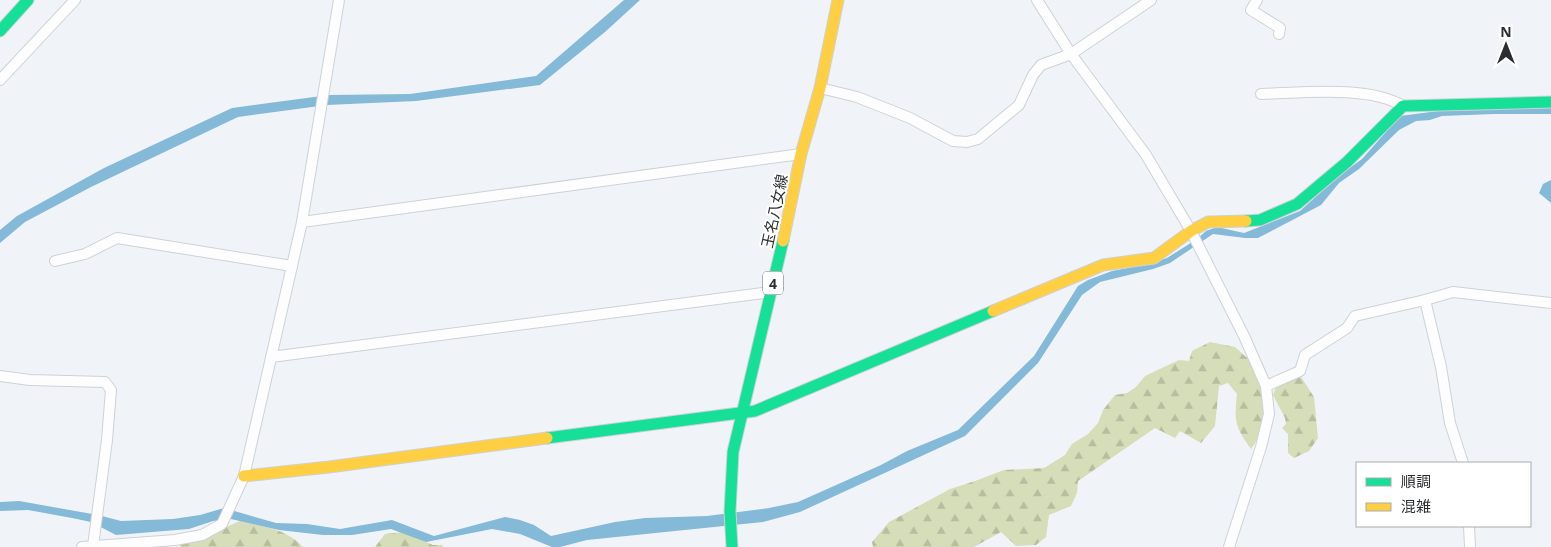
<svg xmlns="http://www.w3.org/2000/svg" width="1551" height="547" font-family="'Open Sans','Noto Sans JP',sans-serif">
<defs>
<pattern id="forest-firs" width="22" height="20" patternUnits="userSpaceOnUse" patternTransform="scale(1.25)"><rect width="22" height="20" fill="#d5ddb9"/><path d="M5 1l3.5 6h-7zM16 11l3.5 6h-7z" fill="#b7bea0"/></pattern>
</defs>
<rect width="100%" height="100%" fill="#f0f4f8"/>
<g fill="url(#forest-firs)">
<path d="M 1210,342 L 1235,347 L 1256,366 L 1265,399 L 1265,427 L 1251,449 C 1235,426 1234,422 1237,394 L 1228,383 L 1219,386 L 1215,426 L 1201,443 L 1180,431 L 1175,438 L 1155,428 L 1078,481 L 1077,493 L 1071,506 L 1049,515 L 1046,537 L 1036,545 L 1016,546 L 1001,532 L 974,547 L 873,547 L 872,542 L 889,522 L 950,489 L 975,481 L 1004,470 L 1044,468 L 1065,455 L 1072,444 L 1088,434 L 1098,423 L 1103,410 L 1115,395 L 1127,393 L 1136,387 L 1145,376 L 1179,360 L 1189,361 L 1192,351 Z"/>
<polygon points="1301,377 1314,397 1318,438 1309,451 1294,458 1288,453 1288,434 1282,428 1286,424 1285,418 1273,395 1276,387"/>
<path d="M 240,521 C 262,526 287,529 303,547 L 180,547 L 182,542 L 224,528 Z"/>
<polygon points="403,532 433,545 442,545 443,547 375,547 385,534"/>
</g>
<g fill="#84b9d8">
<polygon points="624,0 640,0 605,32 540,85 416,101 327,105 238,117 91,187 25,222 0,243 0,230 17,216 104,168 232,108 329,95 410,94 536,76"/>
<polygon points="1551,108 1551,114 1494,114 1442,116 1430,120 1416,121 1399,130 1359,169 1339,183 1321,205 1258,238 1245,238 1213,234 1170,263 1153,269 1100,282 1082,295 1038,363 965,436 800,512 763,522 587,540 560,547 552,547 520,534 492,529 426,542 391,529 352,535 323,535 279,530 231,519 213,521 189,529 116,535 91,522 72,518 28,510 0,511 0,502 19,501 98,515 121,521 173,519 200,515 224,508 276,523 307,524 340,529 392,520 434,536 505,517 520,520 534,525 551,536 615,522 645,518 707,516 769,508 798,502 881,465 907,451 958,430 1034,356 1078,286 1088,280 1112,271 1148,264 1167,258 1197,239 1206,231 1217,227 1244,233 1300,211 1341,174 1362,159 1400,116 1446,110"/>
<polygon points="1551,180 1551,203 1539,193 1543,184"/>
</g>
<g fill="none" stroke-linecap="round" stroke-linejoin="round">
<defs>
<g id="street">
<polyline points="1037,0 1071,54 1146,155 1191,231 1244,336 1266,386 1269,414 1261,447 1229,547"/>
<polyline points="1257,0 1251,10 1280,28 1279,34"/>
<polyline points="0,80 75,0"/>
<polyline points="820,88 857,97 910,118 953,141 967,142 978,139 1019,105 1033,75 1041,65 1071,54 1151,0"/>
<path d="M 1261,94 C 1301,93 1368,85 1403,106"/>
<polyline points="302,222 801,154"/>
<polyline points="55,261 85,254 117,238 292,266"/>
<polyline points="1425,300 1441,367 1450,423 1463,463"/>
<polyline points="271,357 771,292"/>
<polyline points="0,376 30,380 105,382 111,390 107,440 93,546"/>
<polyline points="1266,386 1300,371 1305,355 1347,328 1355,316 1425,300 1453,292 1551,303"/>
<polyline points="1469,526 1470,547"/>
<polyline points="82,547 175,540 202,535 222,524 244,476 302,222 339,0"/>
</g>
<g id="fast">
<polyline points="0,31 28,0"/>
<polyline points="1246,221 1260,220 1297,204 1347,162 1403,106 1551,102"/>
<polyline points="547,438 755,411 993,311"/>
<polyline points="732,547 730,511 733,452 783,241"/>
</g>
<g id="slow">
<polyline points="783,241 801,154 820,88 838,0"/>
<polyline points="993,311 1103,265 1154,258 1191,231 1208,222 1246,221"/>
<polyline points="244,476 329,467 547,438"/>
</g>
</defs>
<use href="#street" stroke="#ced1d5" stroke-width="12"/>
<use href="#fast" stroke="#ced1d5" stroke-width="13"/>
<use href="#slow" stroke="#ced1d5" stroke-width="13"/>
<use href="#street" stroke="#fdfdfe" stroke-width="10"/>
<use href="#fast" stroke="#16e098" stroke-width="11"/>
<use href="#slow" stroke="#ffcf43" stroke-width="11"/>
</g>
<g text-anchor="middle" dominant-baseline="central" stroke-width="4" stroke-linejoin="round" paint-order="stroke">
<rect fill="#fff" stroke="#6b6d6f" stroke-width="1" x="763" y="271.5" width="20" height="23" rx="4"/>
<g font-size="14" font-weight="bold" fill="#2b2e31">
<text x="773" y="283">4</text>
</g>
<g font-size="15" fill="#2b2e31" stroke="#fff">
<text transform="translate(774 211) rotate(-78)">玉名八女線</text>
</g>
</g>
<rect x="1356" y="462" width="175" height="65" fill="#ffffff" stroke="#aaabad"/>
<rect x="1366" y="478" width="25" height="8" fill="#16e098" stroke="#aaabad"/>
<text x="1401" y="487" font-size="15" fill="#2b2e31">順調</text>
<rect x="1366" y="503" width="25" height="8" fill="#ffcf43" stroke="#aaabad"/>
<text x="1401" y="512" font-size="15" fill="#2b2e31">混雑</text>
<g transform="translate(1506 45)" stroke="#ffffff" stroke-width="4" paint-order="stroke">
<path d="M0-4L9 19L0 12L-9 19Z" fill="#2b2e31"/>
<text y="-8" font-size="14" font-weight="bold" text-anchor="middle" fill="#2b2e31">N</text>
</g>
</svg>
